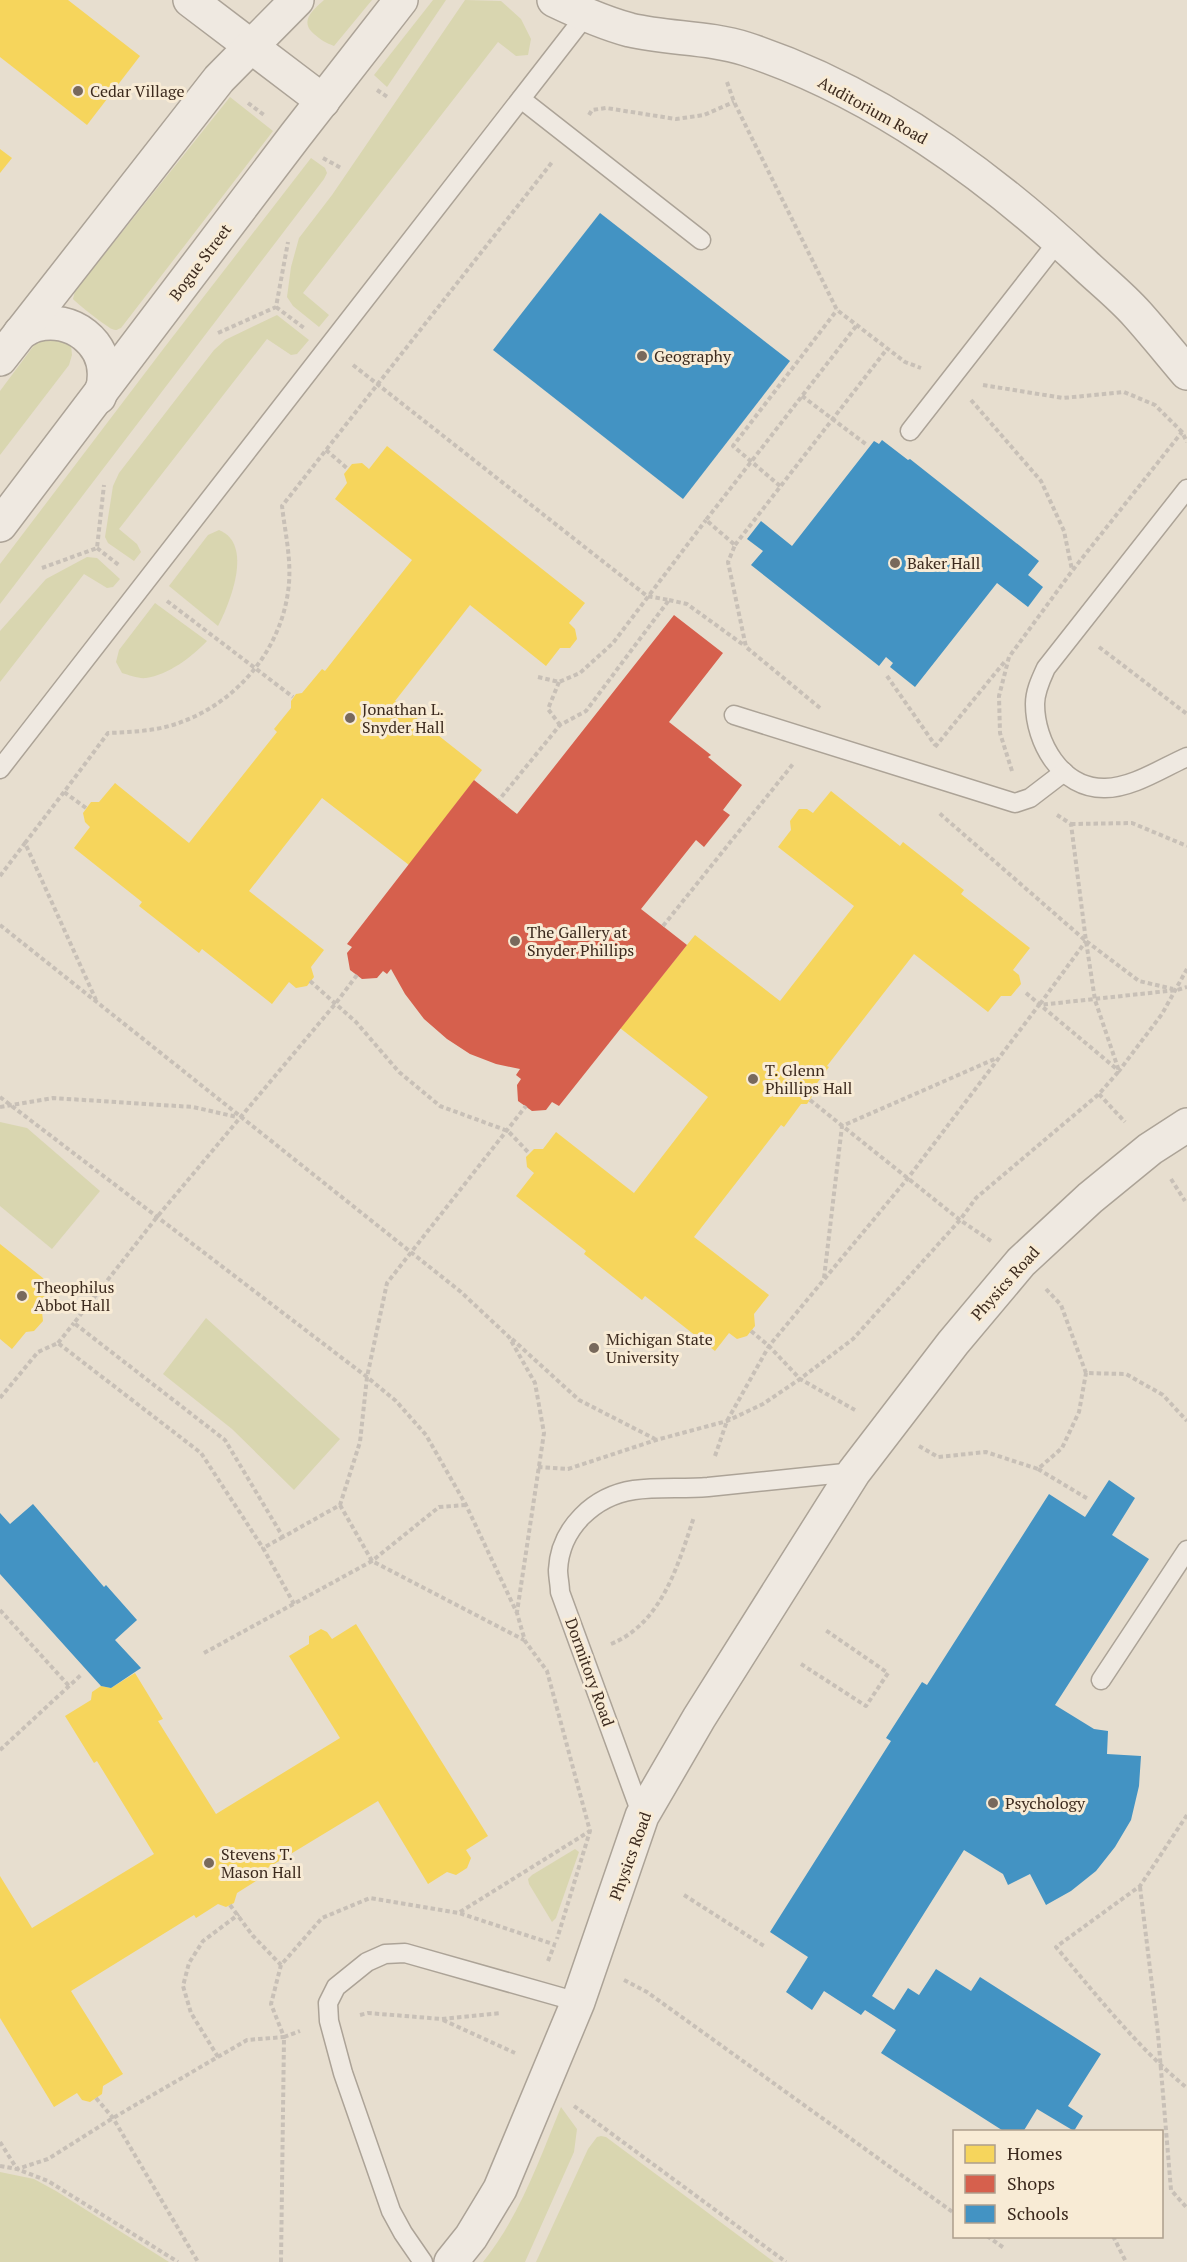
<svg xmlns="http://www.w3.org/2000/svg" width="1187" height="2262" font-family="'PT Serif',serif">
<rect width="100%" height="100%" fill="#e7decf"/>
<g fill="#d9d6b0">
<path d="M 324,0 L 372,0 L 334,46 C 326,43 321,40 314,34 C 299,21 313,10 324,0 Z"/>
<polygon points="433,0 446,0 387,87 374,75"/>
<polygon points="465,0 501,1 521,19 531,39 528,55 516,56 498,42 303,293 329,315 319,327 293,306 287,297 291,267 299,238 332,195"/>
<path d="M 230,97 L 273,131 L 121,328 C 116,330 117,331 112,329 C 107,327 76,303 73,299 L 75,291 Z"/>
<polygon points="311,158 325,168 327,173 324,179 0,604 0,564 164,348"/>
<polygon points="277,315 309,340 297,354 291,355 267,339 119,529 137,544 141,552 134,561 108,543 105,537 113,486 119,473 214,350 225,340"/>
<polygon points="52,335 71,345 72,355 69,365 0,455 0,391 35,344"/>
<path d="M 219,530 C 254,544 230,603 218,626 L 169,586 L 208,535 Z"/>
<polygon points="87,557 97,558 120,579 113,587 107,588 84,574 0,682 0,631 46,579"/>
<path d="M 155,603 L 207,641 C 192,657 168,675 146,678 C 139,679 129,675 122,673 L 116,662 L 119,650 Z"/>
<polygon points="0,1122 27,1128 100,1191 52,1249 0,1206"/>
<polygon points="206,1318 340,1439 294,1490 232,1429 163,1374"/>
<polygon points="575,1849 579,1852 556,1918 552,1922 529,1884 528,1879 532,1875"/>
<path d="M 561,2107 L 577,2129 L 574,2152 L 525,2262 L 483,2262 C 520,2216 539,2160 561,2107 Z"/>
<polygon points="601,2136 606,2137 774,2262 536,2262 588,2149 597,2137"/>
<polygon points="0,2172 34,2179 56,2191 169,2262 0,2262"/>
</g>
<g fill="#f6d55c">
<polygon points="0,0 68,0 140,56 87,125 0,57"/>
<polygon points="0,149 12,158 0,173"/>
<polygon points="387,446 585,603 569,623 575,629 577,639 570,648 560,648 546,666 470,605 395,701 482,770 409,865 322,798 249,891 324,950 311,967 314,977 307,986 296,988 289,982 272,1004 202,949 199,953 139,906 142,902 74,848 90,827 85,822 83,813 91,802 99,802 115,783 189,843 277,732 274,729 291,708 291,701 296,694 302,693 322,669 325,671 412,560 335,499 347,483 344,474 352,464 362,463 369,469"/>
<polygon points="831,791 900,846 903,842 964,890 961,894 1030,948 1013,970 1019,975 1021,984 1011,996 1001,996 988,1012 914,954 827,1066 829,1067 812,1090 813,1095 807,1104 801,1104 784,1127 781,1125 694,1237 769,1295 754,1314 755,1326 747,1336 737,1339 729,1333 715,1351 645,1296 642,1300 584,1254 586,1251 516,1196 534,1173 527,1167 526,1157 534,1149 543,1149 556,1132 634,1193 708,1097 620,1028 695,935 780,1001 854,906 778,847 791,830 790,821 799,809 807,809 813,813"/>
<polygon points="0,1244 53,1286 36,1307 42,1312 43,1321 34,1331 26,1332 12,1349 0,1339"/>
<polygon points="356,1624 488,1836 466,1850 471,1858 467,1868 456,1875 447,1872 428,1884 378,1801 256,1875 259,1879 237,1893 234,1903 226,1907 218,1904 196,1918 194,1915 71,1991 123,2074 103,2086 102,2094 90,2102 82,2100 77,2093 54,2107 0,2018 0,1876 32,1928 154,1854 97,1761 94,1763 65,1716 91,1700 92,1692 101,1686 111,1688 135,1673 163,1719 158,1721 216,1814 340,1738 289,1656 309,1644 309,1636 321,1629 327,1632 332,1639"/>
</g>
<polygon fill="#d6604d" points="674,615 723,653 669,722 711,755 708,757 742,785 723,810 730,815 704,847 696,840 641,909 687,945 559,1106 552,1102 546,1110 532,1111 518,1101 517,1085 521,1079 516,1075 520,1069 496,1064 470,1054 447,1039 424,1019 405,994 391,969 387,974 383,971 377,978 362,979 350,970 347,953 352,947 347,944 474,780 517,814"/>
<g fill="#4393c3">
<polygon points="600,213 790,361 683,499 493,350"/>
<polygon points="882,440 908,460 910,459 1039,561 1028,575 1043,587 1028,607 997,583 915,687 890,667 893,663 886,657 879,666 751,565 763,551 747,539 761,521 792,546 874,441 879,444"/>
<polygon points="1109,1480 1135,1498 1112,1535 1149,1559 1055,1705 1094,1729 1108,1731 1107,1754 1141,1756 1139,1786 1131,1820 1115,1847 1096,1871 1071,1891 1046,1905 1030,1874 1008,1885 1003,1874 964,1850 872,1996 894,2010 908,1988 919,1995 936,1969 971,1991 980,1977 1101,2054 1068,2106 1083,2116 1074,2131 1037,2109 1023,2132 1005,2132 881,2053 896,2030 865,2010 861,2015 824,1991 812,2010 786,1992 808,1957 770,1932 891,1741 886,1738 922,1682 927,1685 1049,1494 1085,1517"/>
<polygon points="33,1504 104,1587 106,1585 137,1620 115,1640 141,1668 111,1688 101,1686 0,1574 0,1513 10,1524"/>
</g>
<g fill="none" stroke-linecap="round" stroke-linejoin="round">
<defs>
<g id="service">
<polyline points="521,99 701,240"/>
<polyline points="910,431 1059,240"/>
<path d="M 1187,489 L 1046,668 C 1041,679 1035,691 1035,704 C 1035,742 1061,789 1105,788 C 1132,788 1162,768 1187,757"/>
<polyline points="734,715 1015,803 1030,798 1064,772"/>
<polyline points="0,769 586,15"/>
<polyline points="1101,1680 1187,1550"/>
<path d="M 642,1816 L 560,1592 C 560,1585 558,1577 558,1570 C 560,1528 594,1496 634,1490 C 658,1487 683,1489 708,1487 C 756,1482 805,1477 854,1472"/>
<polyline points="423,2262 403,2233 391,2211 343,2073 329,2021 328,2003 336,1987 367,1962 385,1954 405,1953 578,2002"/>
</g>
<g id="minor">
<polyline points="190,0 323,101"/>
<path d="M 554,0 C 579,12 604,23 630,30 C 668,39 709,37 746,49 C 872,90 989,175 1084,264 C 1102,281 1121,296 1137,314 C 1154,333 1170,353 1187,373"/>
<polyline points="451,2262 471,2237 500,2189 578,2002 642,1816 699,1718 854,1472 953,1343 1021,1262 1090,1198 1150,1149 1187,1125"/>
</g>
<g id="tertiary">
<path d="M 20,333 C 25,330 31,326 36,325 C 71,315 108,343 104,380 C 104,385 101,392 99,397"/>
<polyline points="0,359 219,79 297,0"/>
<polyline points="0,525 295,136 401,0"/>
</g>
</defs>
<use href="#service" stroke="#aca397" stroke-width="21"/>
<use href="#minor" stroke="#aca397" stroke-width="36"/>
<use href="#tertiary" stroke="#aca397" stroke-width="36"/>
<g stroke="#c8c0b7" stroke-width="4" stroke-dasharray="4.5 3" stroke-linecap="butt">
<polyline points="727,82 734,102 837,310 905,362 921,368"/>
<polyline points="377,90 389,98"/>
<polyline points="248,103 264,115"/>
<polyline points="589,115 592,110 606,108 676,119 704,115 734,102"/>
<polyline points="323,158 341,168"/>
<polyline points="276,307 304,328"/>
<polyline points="218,333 276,307 288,242"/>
<polyline points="353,365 647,596 669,600 586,711 560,725 499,800"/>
<polyline points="983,385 1063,398 1124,392 1155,405 1182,432 1187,442"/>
<polyline points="802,396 867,445"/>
<polyline points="971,400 1041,481 1064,531 1072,570"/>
<polyline points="326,450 348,469"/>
<polyline points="780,486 733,446 837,310"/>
<polyline points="735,545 887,349"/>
<polyline points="97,548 120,566"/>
<polyline points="42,568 97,548 104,485"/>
<polyline points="669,600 687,604 745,646"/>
<polyline points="167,601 293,697"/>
<polyline points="1099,647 1187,714"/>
<polyline points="887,676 935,745"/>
<polyline points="538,677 559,682 580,673 613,643 706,520"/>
<polyline points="559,682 548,709 560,725"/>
<polyline points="820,708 746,647 728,562 735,545 706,520 857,325"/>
<polyline points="935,747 1006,660"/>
<polyline points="1012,771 1000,733 999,696 1009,657 1072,571 1182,432"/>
<polyline points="64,792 25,843 96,1000"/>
<path d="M 86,808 L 64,792 L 108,733 C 133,732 160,731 184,721 C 241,699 284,645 289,583 C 291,557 285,532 282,506 L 553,161"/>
<polyline points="1057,815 1071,824 1086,941 1139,981 1173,989"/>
<polyline points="1071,824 1132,823 1187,846"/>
<polyline points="0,876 25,843"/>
<polyline points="0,925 461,1292 509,1337 535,1383 544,1433 517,1612"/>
<polyline points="663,926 793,764"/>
<polyline points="357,975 336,1003 157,1217 74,1323 225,1440 283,1537 340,1505 360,1442 367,1377 387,1283 526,1106"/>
<polyline points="310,981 356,1022 399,1072 440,1106 508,1131 529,1153"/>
<polyline points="1026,993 1119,1071 1162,1014 1187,969"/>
<polyline points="1040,1004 1086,941"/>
<polyline points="1099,1094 1125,1122"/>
<polyline points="0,1097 367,1377 396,1401 426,1435 466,1505 517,1613 525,1641 547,1671 590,1831 557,1939"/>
<polyline points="810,1100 960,1220 991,1241"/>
<polyline points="0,1107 53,1098 193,1107 237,1117"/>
<polyline points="1171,1179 1185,1201"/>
<polyline points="824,1278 842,1126 997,1058"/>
<polyline points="1046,1289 1061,1305 1086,1373 1126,1374 1163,1395 1187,1421"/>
<polyline points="751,1331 769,1346 800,1379 855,1410"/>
<polyline points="512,1339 579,1400 655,1439"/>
<polyline points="58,1343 74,1323"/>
<polyline points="0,1398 38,1352 58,1343 201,1453 263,1548"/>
<polyline points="919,1446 938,1457 986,1452 1038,1469 1062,1448 1079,1412 1086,1373"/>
<polyline points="715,1456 727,1421 769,1346 908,1178 1039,1005 1177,990 1187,987"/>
<polyline points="538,1467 568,1469 656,1440 727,1421 763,1404 800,1379 853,1339 960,1220 976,1198 1099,1094 1119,1071 1095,1000 1086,941 938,812"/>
<polyline points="1038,1469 1088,1499"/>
<polyline points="340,1505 372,1561 524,1640"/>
<polyline points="283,1537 263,1548 294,1604"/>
<polyline points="0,1610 69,1686"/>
<path d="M 611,1644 C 662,1623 678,1565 694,1517"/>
<polyline points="204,1653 372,1561 439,1507 466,1505"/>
<polyline points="801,1664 866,1706 888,1673 824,1629"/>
<polyline points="0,1750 82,1674"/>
<path d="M 1187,1815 L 1140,1886 L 1056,1947 C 1098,1997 1137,2047 1187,2088"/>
<polyline points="1140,1887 1158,2034 1171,2190 1187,2208"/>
<polyline points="684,1895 764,1946"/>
<polyline points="230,1905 253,1936 281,1965"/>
<polyline points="460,1912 590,1831"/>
<polyline points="548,1961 554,1946"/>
<polyline points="624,1980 647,1992 954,2213"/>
<polyline points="360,2015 368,2013 442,2019 501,2013"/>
<polyline points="443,2020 515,2053"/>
<polyline points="218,2057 191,2013 183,1986 189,1963 203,1941 239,1914"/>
<polyline points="96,2098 113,2118 198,2262"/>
<polyline points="574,2106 786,2262"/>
<polyline points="0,2142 17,2169 48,2159 113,2118 247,2040 284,2037 271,2004 281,1965 322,1918 370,1898 459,1913 556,1945"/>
<polyline points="0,2166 17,2169 48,2181 178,2262"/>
<polyline points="987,2236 1004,2248"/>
<polyline points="1113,2236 1126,2262"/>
<polyline points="281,2262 284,2037 300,2031"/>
</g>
<use href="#service" stroke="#efe9e1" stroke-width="18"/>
<use href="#minor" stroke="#efe9e1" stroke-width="33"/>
<use href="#tertiary" stroke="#efe9e1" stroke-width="33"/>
</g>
<g fill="#78695c" stroke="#f8ebd5" stroke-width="2">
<circle cx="78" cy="91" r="6"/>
<circle cx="642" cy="356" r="6"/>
<circle cx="895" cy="563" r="6"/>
<circle cx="350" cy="718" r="6"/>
<circle cx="515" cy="941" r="6"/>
<circle cx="753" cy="1079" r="6"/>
<circle cx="22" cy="1296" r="6"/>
<circle cx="594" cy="1348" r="6"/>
<circle cx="993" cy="1803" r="6"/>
<circle cx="209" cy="1863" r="6"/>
</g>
<g text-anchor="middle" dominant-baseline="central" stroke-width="6" stroke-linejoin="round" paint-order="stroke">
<g font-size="16" fill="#3c2a1e" stroke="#f8ebd5" text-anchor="start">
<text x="90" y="91">Cedar Village</text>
<text x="654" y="356">Geography</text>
<text x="907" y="563">Baker Hall</text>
<text x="362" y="709">Jonathan L.<tspan x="362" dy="18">Snyder Hall</tspan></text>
<text x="527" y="932">The Gallery at<tspan x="527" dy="18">Snyder Phillips</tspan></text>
<text x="765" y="1070">T. Glenn<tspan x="765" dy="18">Phillips Hall</tspan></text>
<text x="34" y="1287">Theophilus<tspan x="34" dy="18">Abbot Hall</tspan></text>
<text x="606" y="1339">Michigan State<tspan x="606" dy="18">University</tspan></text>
<text x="1005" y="1803">Psychology</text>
<text x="221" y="1854">Stevens T.<tspan x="221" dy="18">Mason Hall</tspan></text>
</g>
<g font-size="16" fill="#3c2a1e" stroke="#f8ebd5">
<text transform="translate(873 110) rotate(29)">Auditorium Road</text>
<text transform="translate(200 262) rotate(-53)">Bogue Street</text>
<text transform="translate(1005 1283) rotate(-48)">Physics Road</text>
<text transform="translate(590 1672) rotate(70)">Dormitory Road</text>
<text transform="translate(630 1856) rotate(-70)">Physics Road</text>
</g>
</g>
<rect x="953" y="2130" width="210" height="108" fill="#f8ebd5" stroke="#ad9e8c" stroke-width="1.5"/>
<rect x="965" y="2145" width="30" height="18" fill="#f6d55c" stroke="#ad9e8c" stroke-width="1.5"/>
<text x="1007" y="2160" font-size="18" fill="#3c2a1e">Homes</text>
<rect x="965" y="2175" width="30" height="18" fill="#d6604d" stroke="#ad9e8c" stroke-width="1.5"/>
<text x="1007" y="2190" font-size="18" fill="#3c2a1e">Shops</text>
<rect x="965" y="2205" width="30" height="18" fill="#4393c3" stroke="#ad9e8c" stroke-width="1.5"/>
<text x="1007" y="2220" font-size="18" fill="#3c2a1e">Schools</text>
</svg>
